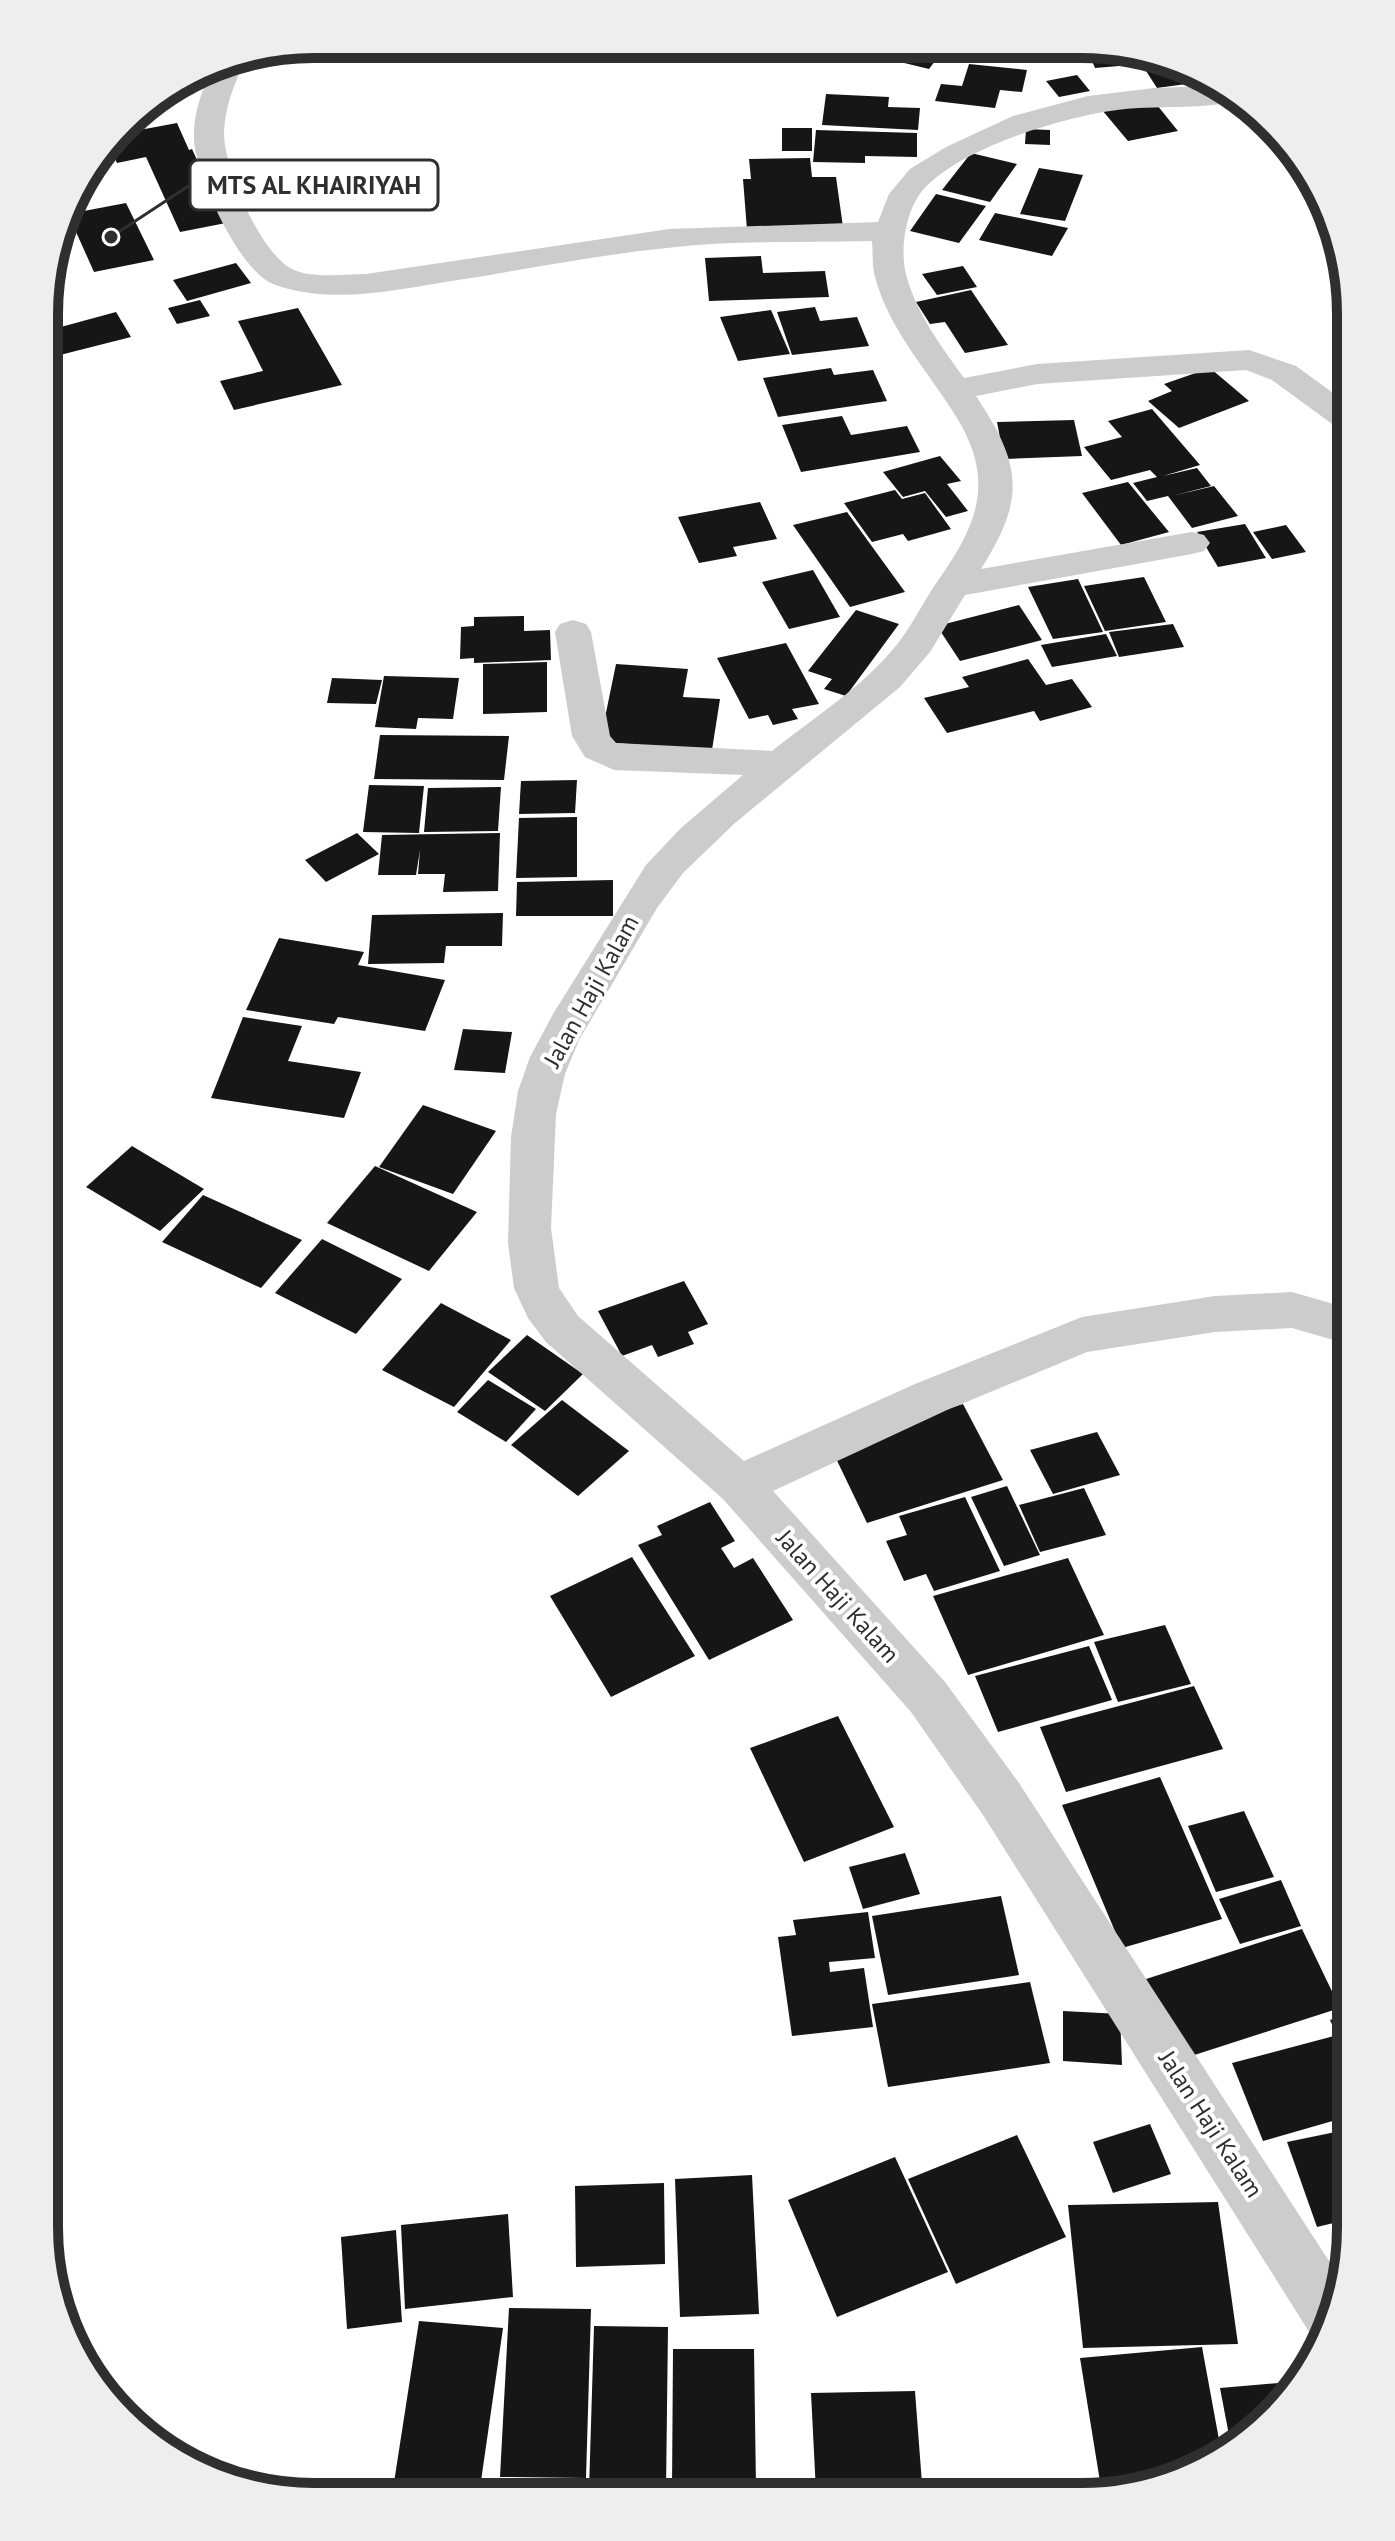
<svg xmlns="http://www.w3.org/2000/svg" width="1395" height="2541" font-family="'PT Sans',sans-serif">
<rect width="100%" height="100%" fill="#fff"/>
<g fill="#161616">
<polygon points="884,48 945,48 929,69 896,61 899,57 880,52"/>
<polygon points="1087,49 1124,49 1131,65 1095,68"/>
<polygon points="1132,49 1133,49 1201,82 1157,88"/>
<polygon points="969,64 1027,70 1022,92 1000,90 995,108 935,101 941,84 962,86"/>
<polygon points="1077,75 1090,91 1059,97 1046,81"/>
<polygon points="826,94 889,97 888,107 920,108 918,130 822,125"/>
<polygon points="1153,100 1178,131 1128,141 1102,110"/>
<polygon points="177,123 189,150 192,149 226,223 180,232 146,157 117,163 109,146 118,134"/>
<rect x="782" y="128" width="30" height="23"/>
<polygon points="1026,129 1050,130 1050,145 1025,144"/>
<polygon points="816,130 917,133 917,157 865,156 865,163 813,162"/>
<polygon points="971,153 1017,164 990,202 942,190"/>
<polygon points="810,158 812,177 836,177 843,227 747,230 743,179 751,179 749,159"/>
<polygon points="1039,168 1083,175 1065,221 1020,214"/>
<polygon points="936,194 986,206 959,243 910,231"/>
<polygon points="126,203 154,260 94,272 68,214"/>
<polygon points="995,213 1068,228 1052,256 979,240"/>
<polygon points="761,256 763,273 825,271 829,297 709,301 705,258"/>
<polygon points="236,263 251,283 187,301 173,280"/>
<polygon points="963,266 977,287 937,295 922,274"/>
<polygon points="971,290 1008,345 965,353 945,322 930,324 916,302"/>
<polygon points="200,300 210,316 177,324 168,308"/>
<polygon points="815,307 820,321 857,317 869,346 792,355 777,312"/>
<polygon points="298,308 342,385 234,410 220,381 263,371 238,321"/>
<polygon points="771,310 790,354 738,361 720,317"/>
<polygon points="116,312 131,337 60,355 46,331"/>
<polygon points="831,368 834,375 873,370 887,401 778,417 763,378"/>
<polygon points="1210,368 1249,401 1179,428 1148,401 1172,391 1164,384"/>
<polygon points="1152,409 1200,465 1163,476 1197,468 1211,486 1172,496 1214,486 1238,516 1192,528 1168,496 1147,501 1133,483 1157,477 1150,470 1111,480 1084,447 1122,437 1108,421"/>
<polygon points="842,416 851,435 907,426 920,452 801,472 782,425"/>
<polygon points="1074,420 1082,456 1004,459 997,422"/>
<polygon points="940,456 961,481 947,484 968,511 946,517 925,491 903,497 883,472"/>
<polygon points="1128,482 1169,532 1121,545 1082,493"/>
<polygon points="895,490 902,499 925,493 951,529 908,541 903,534 872,542 844,503"/>
<polygon points="760,502 777,539 733,547 737,556 699,563 678,517"/>
<polygon points="847,512 905,592 850,607 793,525"/>
<polygon points="1245,524 1266,558 1218,567 1197,532"/>
<polygon points="1286,525 1306,552 1272,559 1253,532"/>
<polygon points="813,570 840,617 789,629 762,582"/>
<polygon points="1144,577 1166,622 1105,631 1084,586"/>
<polygon points="1078,579 1103,632 1053,639 1028,587"/>
<polygon points="1019,605 1042,640 960,661 937,626"/>
<polygon points="856,610 899,624 846,696 824,689 832,679 808,671"/>
<polygon points="524,616 524,631 550,630 551,660 474,663 474,658 460,659 461,627 474,626 474,617"/>
<polygon points="1173,624 1184,647 1119,657 1109,632"/>
<polygon points="1106,634 1117,656 1052,667 1041,645"/>
<polygon points="786,643 819,704 792,709 798,719 773,725 768,715 749,719 717,658"/>
<polygon points="1028,659 1046,685 1072,679 1092,707 1040,721 1034,711 947,733 924,698 969,687 962,677"/>
<polygon points="547,662 547,712 483,714 483,664"/>
<polygon points="616,664 688,669 683,697 720,699 712,750 600,742"/>
<polygon points="384,676 459,678 453,719 418,718 416,729 375,727"/>
<polygon points="332,678 382,680 376,704 327,703"/>
<polygon points="380,735 509,736 504,780 374,779"/>
<polygon points="577,780 575,813 519,814 521,781"/>
<polygon points="369,785 424,786 419,833 363,832"/>
<polygon points="501,787 498,831 424,832 428,788"/>
<polygon points="577,817 577,877 516,878 519,818"/>
<polygon points="357,833 379,854 326,882 305,860"/>
<polygon points="500,833 498,891 443,892 445,874 418,874 420,850 416,875 378,875 382,835"/>
<polygon points="613,880 613,916 516,916 517,882"/>
<polygon points="503,913 502,946 446,946 444,963 368,964 372,915"/>
<polygon points="279,938 364,952 358,965 445,980 425,1031 338,1017 334,1024 246,1010"/>
<polygon points="243,1017 302,1026 288,1061 361,1072 344,1118 211,1098"/>
<polygon points="463,1029 512,1032 505,1073 454,1070"/>
<polygon points="423,1105 496,1131 453,1194 379,1167"/>
<polygon points="132,1146 204,1189 160,1231 86,1187"/>
<polygon points="375,1166 477,1212 429,1271 327,1223"/>
<polygon points="203,1195 302,1240 261,1288 162,1242"/>
<polygon points="322,1239 402,1279 356,1334 275,1293"/>
<polygon points="684,1281 708,1324 688,1332 694,1344 658,1357 652,1345 622,1356 598,1311"/>
<polygon points="441,1303 511,1340 454,1407 382,1370"/>
<polygon points="527,1335 583,1374 545,1411 488,1372"/>
<polygon points="488,1380 536,1409 506,1442 457,1412"/>
<polygon points="562,1400 629,1451 578,1496 511,1445"/>
<polygon points="963,1404 1003,1480 867,1523 830,1446"/>
<polygon points="1097,1432 1120,1475 1053,1494 1030,1450"/>
<polygon points="1007,1486 1040,1555 1004,1566 971,1497"/>
<polygon points="1084,1488 1106,1535 1040,1552 1019,1505"/>
<polygon points="965,1497 1000,1571 934,1591 926,1574 904,1581 886,1541 907,1535 899,1516"/>
<polygon points="710,1502 735,1541 721,1548 734,1568 753,1558 793,1620 709,1660 638,1545 662,1535 657,1526"/>
<polygon points="632,1557 695,1656 611,1697 550,1596"/>
<polygon points="1068,1558 1104,1635 968,1675 933,1596"/>
<polygon points="1165,1625 1191,1684 1118,1702 1094,1642"/>
<polygon points="1089,1646 1112,1700 998,1732 975,1676"/>
<polygon points="1194,1686 1223,1749 1066,1792 1040,1727"/>
<polygon points="838,1716 894,1827 804,1862 750,1748"/>
<polygon points="1160,1777 1222,1919 1122,1948 1062,1805"/>
<polygon points="1244,1811 1274,1877 1216,1892 1188,1826"/>
<polygon points="905,1853 920,1894 863,1909 849,1867"/>
<polygon points="1281,1880 1301,1926 1240,1944 1219,1899"/>
<polygon points="1001,1896 1019,1975 888,1995 872,1916"/>
<polygon points="868,1912 875,1958 829,1962 830,1972 864,1968 873,2027 792,2036 778,1937 796,1935 793,1920"/>
<polygon points="1302,1929 1340,2008 1182,2059 1146,1979"/>
<polygon points="1030,1982 1050,2063 888,2087 872,2004"/>
<polygon points="1063,2011 1120,2014 1122,2065 1063,2061"/>
<polygon points="1350,2013 1350,2063 1330,2020"/>
<polygon points="1334,2036 1350,2075 1350,2116 1263,2141 1232,2063"/>
<polygon points="1150,2124 1171,2174 1113,2193 1093,2142"/>
<polygon points="1350,2129 1350,2219 1317,2227 1287,2142"/>
<polygon points="1017,2135 1066,2237 956,2284 908,2179"/>
<polygon points="895,2157 948,2272 837,2317 788,2200"/>
<polygon points="752,2175 759,2314 680,2317 675,2179"/>
<polygon points="664,2183 665,2264 576,2267 575,2186"/>
<polygon points="1218,2202 1238,2344 1083,2348 1068,2205"/>
<polygon points="508,2214 513,2297 405,2309 401,2225"/>
<polygon points="396,2230 402,2322 347,2329 341,2237"/>
<polygon points="509,2308 591,2309 586,2478 500,2477"/>
<polygon points="419,2321 503,2328 479,2495 393,2489"/>
<polygon points="594,2326 668,2327 666,2490 589,2490"/>
<polygon points="1202,2347 1222,2456 1168,2483 1102,2494 1080,2358"/>
<polygon points="673,2349 754,2349 756,2488 672,2489"/>
<polygon points="1301,2381 1295,2392 1232,2451 1220,2388"/>
<polygon points="915,2391 923,2497 739,2496 739,2493 816,2492 811,2393"/>
</g>
<g fill="none" stroke-linecap="round" stroke-linejoin="round">
<path fill="#ccc" fill-rule="evenodd" d="M 243,58 L 245,61 C 234,84 225,107 224,132 C 223,166 260,253 292,269 C 312,279 344,274 366,274 L 669,229 L 878,222 L 889,194 L 910,169 L 946,147 L 1013,116 L 1088,96 L 1155,88 L 1209,86 L 1238,100 C 1211,110 1150,105 1117,110 C 1063,117 959,148 922,191 C 905,212 899,252 907,278 C 918,316 942,347 964,378 L 1037,364 L 1249,350 L 1296,366 L 1351,406 L 1351,432 L 1339,429 L 1272,380 L 1246,370 L 1037,384 L 976,396 C 1022,465 1026,498 981,569 L 1192,532 L 1204,535 L 1210,543 L 1204,551 L 1192,554 L 965,595 L 930,652 L 900,687 L 735,823 L 683,873 L 657,908 L 579,1040 L 565,1074 L 556,1114 L 551,1228 L 559,1288 L 578,1316 L 744,1461 L 915,1384 L 1082,1317 L 1215,1296 L 1292,1292 L 1351,1309 L 1351,1345 L 1292,1328 L 1215,1332 L 1087,1352 L 947,1410 L 773,1491 L 945,1682 L 1019,1783 L 1342,2281 L 1331,2330 L 1323,2342 L 1313,2338 L 983,1815 L 911,1712 L 723,1499 L 546,1342 L 528,1318 L 514,1288 L 508,1243 L 511,1137 L 518,1091 L 530,1057 L 553,1014 L 646,865 L 681,828 L 743,775 L 614,770 L 585,757 L 572,736 L 555,632 L 560,624 L 573,620 L 586,624 L 591,632 L 610,736 L 616,743 L 772,751 C 812,719 855,692 889,654 C 910,631 922,603 939,579 C 978,524 995,480 957,418 C 929,372 889,330 875,277 C 872,266 873,252 872,241 C 805,243 734,240 667,248 C 597,255 528,269 458,280 C 399,289 331,306 273,284 C 239,271 195,174 194,139 C 193,112 203,88 214,64 Z"/>
</g>
<g text-anchor="middle" dominant-baseline="central" stroke-width="8" stroke-linejoin="round" paint-order="stroke">
<g font-size="24" fill="#2f2f2f" stroke="#fff">
<text transform="translate(591 991) rotate(-61)">Jalan Haji Kalam</text>
<text transform="translate(838 1596) rotate(48)">Jalan Haji Kalam</text>
<text transform="translate(1211 2124) rotate(57)">Jalan Haji Kalam</text>
</g>
</g>
<path d="M0 0H1395V2541H0ZM314 58H1081A256 256 0 0 1 1337 314V2227A256 256 0 0 1 1081 2483H314A256 256 0 0 1 58 2227V314A256 256 0 0 1 314 58Z" fill="#eee" fill-rule="evenodd"/>
<path fill="none" stroke="#2f2f2f" stroke-width="10" d="M314 58H1081A256 256 0 0 1 1337 314V2227A256 256 0 0 1 1081 2483H314A256 256 0 0 1 58 2227V314A256 256 0 0 1 314 58Z"/>
<path fill="none" stroke="#2f2f2f" stroke-width="3" d="M111 237L190 185"/>
<circle fill="#2f2f2f" stroke="#fff" stroke-width="3" cx="111" cy="237" r="8"/>
<rect fill="#fff" stroke="#2f2f2f" stroke-width="3" x="190" y="160" width="248" height="50" rx="8"/>
<g font-size="26" text-anchor="middle" font-weight="bold" fill="#2f2f2f">
<text x="314" y="194">MTS AL KHAIRIYAH</text>
</g>
</svg>
